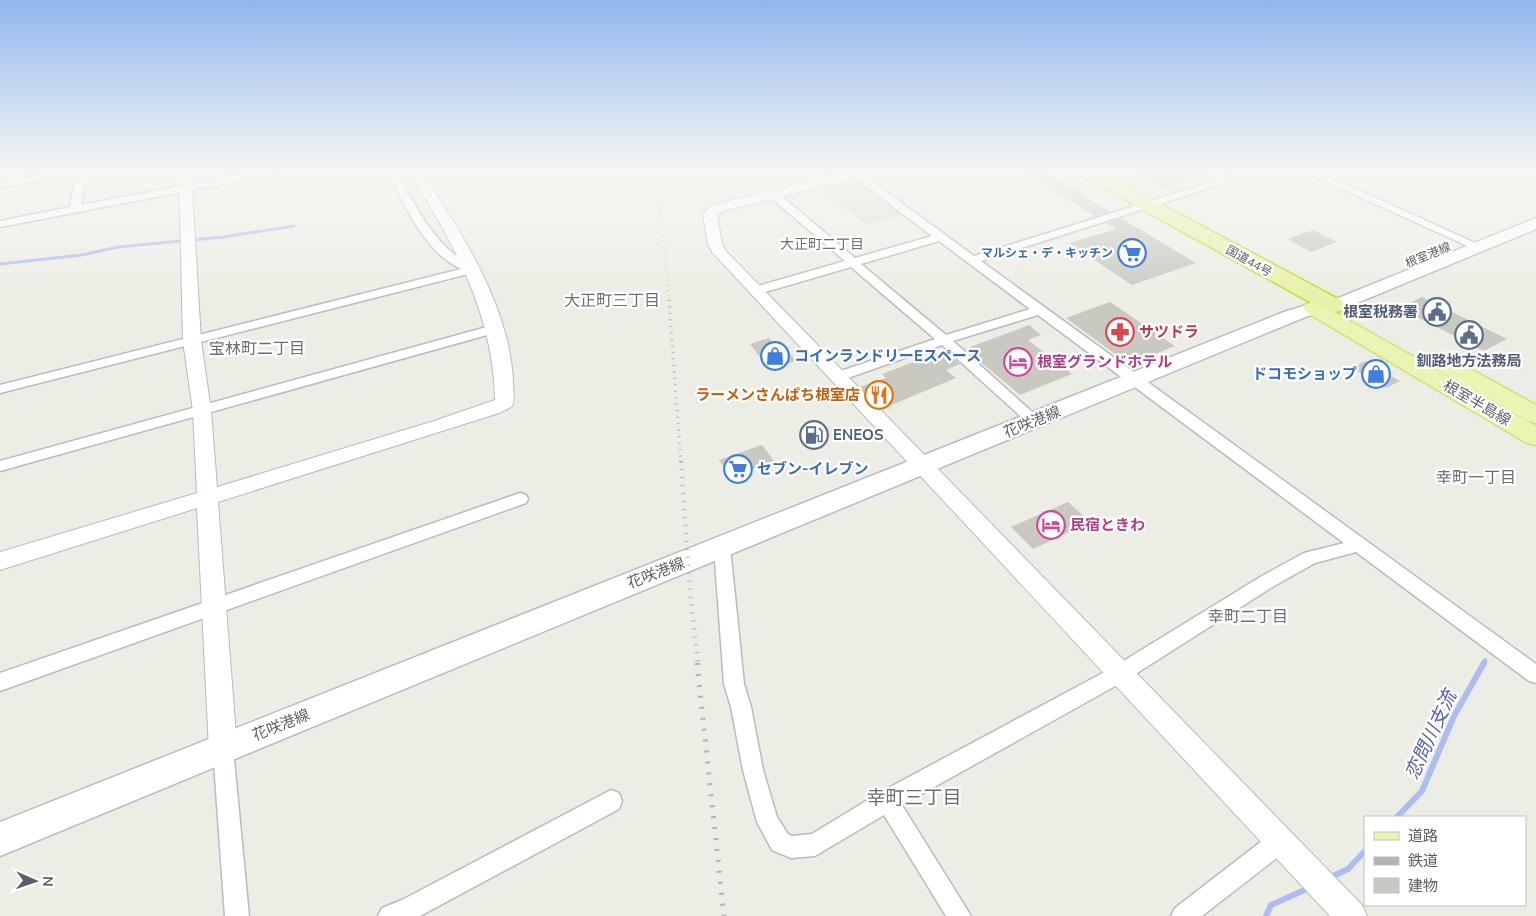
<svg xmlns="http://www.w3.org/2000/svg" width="1536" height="916" font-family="'Nunito Sans','Noto Sans JP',sans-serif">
<rect width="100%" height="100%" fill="#eceee5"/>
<polygon fill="#dcddd4" points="857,180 905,215 866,225 822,189"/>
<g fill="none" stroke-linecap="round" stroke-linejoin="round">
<polyline stroke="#aebcf5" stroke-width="3" points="0,264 82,255 118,247 223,237 294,226"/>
<polyline stroke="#aebcf5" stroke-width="5" points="1483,664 1485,661"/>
<g stroke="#aebcf5" stroke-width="6">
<polyline points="1397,817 1422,791 1454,716 1484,663"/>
<polyline points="1329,878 1348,869 1365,851"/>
<polyline points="1266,916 1271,905 1309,888"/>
</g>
</g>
<g fill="#c9c9c2">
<polygon points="1021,171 1044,171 1083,193 1081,194 1110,212 1095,216"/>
<polygon points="1131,171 1213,171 1213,174 1164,189"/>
<polygon points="1121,218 1196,263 1132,285 1069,243 1116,229 1106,223"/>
<polygon points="1313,230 1337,242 1311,252 1287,239"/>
<polygon points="1422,297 1507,339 1484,351 1399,308"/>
<polygon points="1110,302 1175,346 1135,362 1125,354 1119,357 1066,318"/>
<polygon points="1029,325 1041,335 1028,340 1072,374 1020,395 965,349"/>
<polygon points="769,338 779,351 786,349 796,361 769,369 750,344"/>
<polygon points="938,353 943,357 950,355 960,364 946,370 956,378 882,409 860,387 886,378 882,374"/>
<polygon points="1366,361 1400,381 1386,388 1352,368"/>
<polygon points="762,445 774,461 730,477 719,460"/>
<polygon points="1068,502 1090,522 1033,549 1011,527"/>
</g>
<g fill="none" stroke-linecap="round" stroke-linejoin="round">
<defs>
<g id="minor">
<polygon points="55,171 76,171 71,174 0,188 0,182"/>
<polygon points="77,171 87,171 81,205 258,171 280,171 275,174 0,227 0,221 70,207"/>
<path d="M 388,171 L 398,171 C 411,200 426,228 449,250 C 457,258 470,262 478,270 L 476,272 L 0,393 L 0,385 L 461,269 C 425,252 404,206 388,171 Z"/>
<path d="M 846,171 L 858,171 L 974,256 L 1247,171 L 1263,171 L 981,261 L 1536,664 L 1536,683 L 1529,681 L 1356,552 L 1315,563 L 1274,586 L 1126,680 L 902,805 L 971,916 L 946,916 L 884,815 L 815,856 L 791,858 L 772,850 L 757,822 L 743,770 L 731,707 L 724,684 L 714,547 L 716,542 L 722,541 L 728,542 L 730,547 L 744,684 L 751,707 L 763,770 L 777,817 L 788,834 L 792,836 L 812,834 L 879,793 L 1112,668 L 1262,576 L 1304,553 L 1344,543 L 1038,315 L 953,341 L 1039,418 L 1041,421 L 1039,424 L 1029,424 L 942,345 L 842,380 L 832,380 L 830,377 L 832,374 L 935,339 L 851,267 L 755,295 L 749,291 L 751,288 L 845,261 L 770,197 L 770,193 L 778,193 L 855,258 L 932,236 ZM 939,241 L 1030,309 L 946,335 L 861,264 Z"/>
<polygon points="1303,171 1317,171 1484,247 1482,249 1474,249"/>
<polygon points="494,325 500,329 498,332 0,471 0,461"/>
<polygon points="520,493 526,495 528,499 526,503 0,691 0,673"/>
<polygon points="223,739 230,742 233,749 249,916 225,916 213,749 216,742"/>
<polygon points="611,790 619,793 622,801 619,809 420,916 378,916 382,908 402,900"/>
<polygon points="1279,831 1287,834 1290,842 1287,850 1202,916 1171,916 1175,908 1271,834"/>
</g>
<g id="tertiary">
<path d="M 179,171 L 191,171 L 201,341 L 211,411 L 217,487 L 434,421 L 495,400 C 494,315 453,241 408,171 L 421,171 C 461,231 511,309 513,383 C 513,389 515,401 512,406 C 509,409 503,411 499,413 L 218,502 L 237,749 L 233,758 L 223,762 L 213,758 L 209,749 L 197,508 L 0,570 L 0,552 L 197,493 L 193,411 L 183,341 Z"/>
<polygon points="850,171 873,171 872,174 723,211 717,215 722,244 725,250 1362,905 1367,916 1330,916 712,252 708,244 703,214 713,205"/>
</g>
<polygon id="secondary" points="1536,218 1536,229 1340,310 1316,313 1298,320 0,856 0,822 1284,312 1313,303 1331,301"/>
<g id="primary">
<polygon points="1313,302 1320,304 1536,426 1536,445 1527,443 1306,312 1303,308 1306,304"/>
<polygon points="1442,356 1450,358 1536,405 1536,423 1528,421 1434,368 1431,363 1434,358"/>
</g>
<polygon id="trunk" points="1078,171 1099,171 1342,301 1345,306 1342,311 1334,312 1326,311 1080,175"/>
</defs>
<use href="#minor" stroke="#babac0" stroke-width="3"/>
<use href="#tertiary" stroke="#babac0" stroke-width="2"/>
<use href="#secondary" stroke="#bbbbc1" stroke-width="3"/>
<use href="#primary" stroke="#d6e06c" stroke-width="3"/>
<use href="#trunk" stroke="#cdd71c" stroke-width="3"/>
<use href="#minor" fill="#fff" fill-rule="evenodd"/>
<use href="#tertiary" fill="#fff" fill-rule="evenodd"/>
<use href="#secondary" fill="#fff" fill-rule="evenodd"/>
<use href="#primary" fill="#e8f5b3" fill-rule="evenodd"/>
<use href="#trunk" fill="#e7f2a6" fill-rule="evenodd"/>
<polyline stroke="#b3b3b4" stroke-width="2.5" stroke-dasharray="0.5 4.5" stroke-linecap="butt" points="657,171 669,301"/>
<polyline stroke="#b3b3b4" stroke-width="3" stroke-dasharray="1 5.5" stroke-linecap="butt" points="669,300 681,463"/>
<polyline stroke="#b3b3b4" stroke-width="4.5" stroke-dasharray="1 7" stroke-linecap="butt" points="681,461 690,593 698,664"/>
<polyline stroke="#b3b3b4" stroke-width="5" stroke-dasharray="2 9" stroke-linecap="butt" points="697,663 724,916"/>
</g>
<linearGradient id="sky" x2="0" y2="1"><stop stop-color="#91b7ed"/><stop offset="0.57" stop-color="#f6f7f3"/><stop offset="1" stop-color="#f6f7f3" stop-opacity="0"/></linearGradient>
<rect width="1536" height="300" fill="url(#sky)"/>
<defs>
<symbol id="supermarket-ring" viewBox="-11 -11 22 22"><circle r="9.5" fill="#fff" stroke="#3f7fe0" stroke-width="1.5"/><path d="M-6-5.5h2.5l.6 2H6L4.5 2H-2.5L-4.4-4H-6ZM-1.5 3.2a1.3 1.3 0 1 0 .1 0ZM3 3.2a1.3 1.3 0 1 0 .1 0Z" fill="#3f7fe0"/></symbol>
<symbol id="civic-ring" viewBox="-11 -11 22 22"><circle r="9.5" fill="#fff" stroke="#5c6f8a" stroke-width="1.5"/><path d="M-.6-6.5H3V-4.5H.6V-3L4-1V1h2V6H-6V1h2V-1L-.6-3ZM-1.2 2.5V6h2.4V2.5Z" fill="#5c6f8a"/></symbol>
<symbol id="pharmacy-ring" viewBox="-11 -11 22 22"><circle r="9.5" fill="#fff" stroke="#e0444e" stroke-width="1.5"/><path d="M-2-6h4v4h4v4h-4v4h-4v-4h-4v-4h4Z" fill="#e0444e"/></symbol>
<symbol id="shop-ring" viewBox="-11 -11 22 22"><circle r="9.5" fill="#fff" stroke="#3f7fe0" stroke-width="1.5"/><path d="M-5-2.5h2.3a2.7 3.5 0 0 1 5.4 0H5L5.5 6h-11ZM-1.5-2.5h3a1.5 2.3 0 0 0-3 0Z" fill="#3f7fe0"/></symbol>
<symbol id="hotel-ring" viewBox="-11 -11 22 22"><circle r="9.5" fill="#fff" stroke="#d1479c" stroke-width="1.5"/><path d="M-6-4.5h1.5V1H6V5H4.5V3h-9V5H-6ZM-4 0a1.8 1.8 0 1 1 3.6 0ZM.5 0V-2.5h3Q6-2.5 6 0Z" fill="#d1479c"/></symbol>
<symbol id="restaurant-ring" viewBox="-11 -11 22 22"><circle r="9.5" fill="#fff" stroke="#e8710a" stroke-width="1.5"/><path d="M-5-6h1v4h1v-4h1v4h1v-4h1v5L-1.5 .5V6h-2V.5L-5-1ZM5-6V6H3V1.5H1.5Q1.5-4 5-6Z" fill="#e8710a"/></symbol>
<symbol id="fuel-ring" viewBox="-11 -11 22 22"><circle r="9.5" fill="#fff" stroke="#5c6f8a" stroke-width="1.5"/><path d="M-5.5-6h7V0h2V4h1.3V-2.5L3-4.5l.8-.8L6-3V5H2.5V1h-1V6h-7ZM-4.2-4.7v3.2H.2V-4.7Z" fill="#5c6f8a"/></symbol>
</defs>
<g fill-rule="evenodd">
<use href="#supermarket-ring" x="1116" y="237" width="32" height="32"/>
<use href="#civic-ring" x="1421" y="296" width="32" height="32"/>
<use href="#pharmacy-ring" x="1104" y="316" width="32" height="32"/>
<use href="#civic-ring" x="1453" y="319" width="32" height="32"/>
<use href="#shop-ring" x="759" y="340" width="32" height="32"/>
<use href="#hotel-ring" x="1002" y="346" width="32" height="32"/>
<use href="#shop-ring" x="1360" y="358" width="32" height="32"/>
<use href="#restaurant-ring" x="863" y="379" width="32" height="32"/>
<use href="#fuel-ring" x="798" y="419" width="32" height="32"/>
<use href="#supermarket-ring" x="722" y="453" width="32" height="32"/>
<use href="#hotel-ring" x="1035" y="509" width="32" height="32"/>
</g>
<g text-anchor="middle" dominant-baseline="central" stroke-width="4.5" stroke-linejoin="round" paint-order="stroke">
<g font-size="12" font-weight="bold" fill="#366cbe" stroke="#fff" text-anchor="end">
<text x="1113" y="253">マルシェ・デ・キッチン</text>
</g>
<g font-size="12" fill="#5d5e64" stroke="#fff">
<text transform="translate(1428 255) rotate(-22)">根室港線</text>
<text transform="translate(1249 261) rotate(29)">国道44号</text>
</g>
<g font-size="14" fill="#6e6f76" stroke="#fff">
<text x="822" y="244">大正町二丁目</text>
</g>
<g font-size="15" font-weight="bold" fill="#4e5e75" stroke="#fff" text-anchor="end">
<text x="1418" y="312">根室税務署</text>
<text x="1469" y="361" text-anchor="middle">釧路地方法務局</text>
<text x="833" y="435" text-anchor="start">ENEOS</text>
</g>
<g font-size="15" font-weight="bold" fill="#be3a42" stroke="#fff" text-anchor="start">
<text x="1139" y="332">サツドラ</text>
</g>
<g font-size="15" font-weight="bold" fill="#366cbe" stroke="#fff" text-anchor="start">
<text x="794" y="356">コインランドリーEスペース</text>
<text x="1357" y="374" text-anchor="end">ドコモショップ</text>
<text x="757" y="469">セブン-イレブン</text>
</g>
<g font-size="15" font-weight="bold" fill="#b23c85" stroke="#fff" text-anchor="start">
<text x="1037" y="362">根室グランドホテル</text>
<text x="1070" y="525">民宿ときわ</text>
</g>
<g font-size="15" font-weight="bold" fill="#c56008" stroke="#fff" text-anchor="end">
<text x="860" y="395">ラーメンさんぱち根室店</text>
</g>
<g font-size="15" fill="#5d5e64" stroke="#fff">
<text transform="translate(1477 403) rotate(30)">根室半島線</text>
<text transform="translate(1032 422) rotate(-22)">花咲港線</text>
<text transform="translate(656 573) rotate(-21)">花咲港線</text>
<text transform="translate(281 725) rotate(-22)">花咲港線</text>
</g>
<g font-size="16" fill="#6e6f76" stroke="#fff">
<text x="612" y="301">大正町三丁目</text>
<text x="257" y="349">宝林町二丁目</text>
<text x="1476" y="478">幸町一丁目</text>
<text x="1248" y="617">幸町二丁目</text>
</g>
<g font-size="19" font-style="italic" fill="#5460b5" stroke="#fff">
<text transform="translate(1431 735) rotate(-65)">恋問川支流</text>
</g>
<g font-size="19" fill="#6e6f76" stroke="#fff">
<text x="914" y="798">幸町三丁目</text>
</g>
</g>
<rect x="1364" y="816" width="162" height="90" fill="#ffffff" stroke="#bebfc1"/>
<rect x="1374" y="832" width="25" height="8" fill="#e8f5b3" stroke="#bebfc1"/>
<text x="1408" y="841" font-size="15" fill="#5d5e64">道路</text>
<rect x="1374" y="857" width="25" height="8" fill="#b3b3b4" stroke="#bebfc1"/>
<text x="1408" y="866" font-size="15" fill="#5d5e64">鉄道</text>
<rect x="1374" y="878" width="25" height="15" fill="#c9c9c2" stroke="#bebfc1"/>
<text x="1408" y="891" font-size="15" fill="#5d5e64">建物</text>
<g transform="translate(35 881) rotate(92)" stroke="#ffffff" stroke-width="4" paint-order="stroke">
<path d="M0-4L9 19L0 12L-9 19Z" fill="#5d5e64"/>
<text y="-8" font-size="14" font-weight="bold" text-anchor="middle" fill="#5d5e64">N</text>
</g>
</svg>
